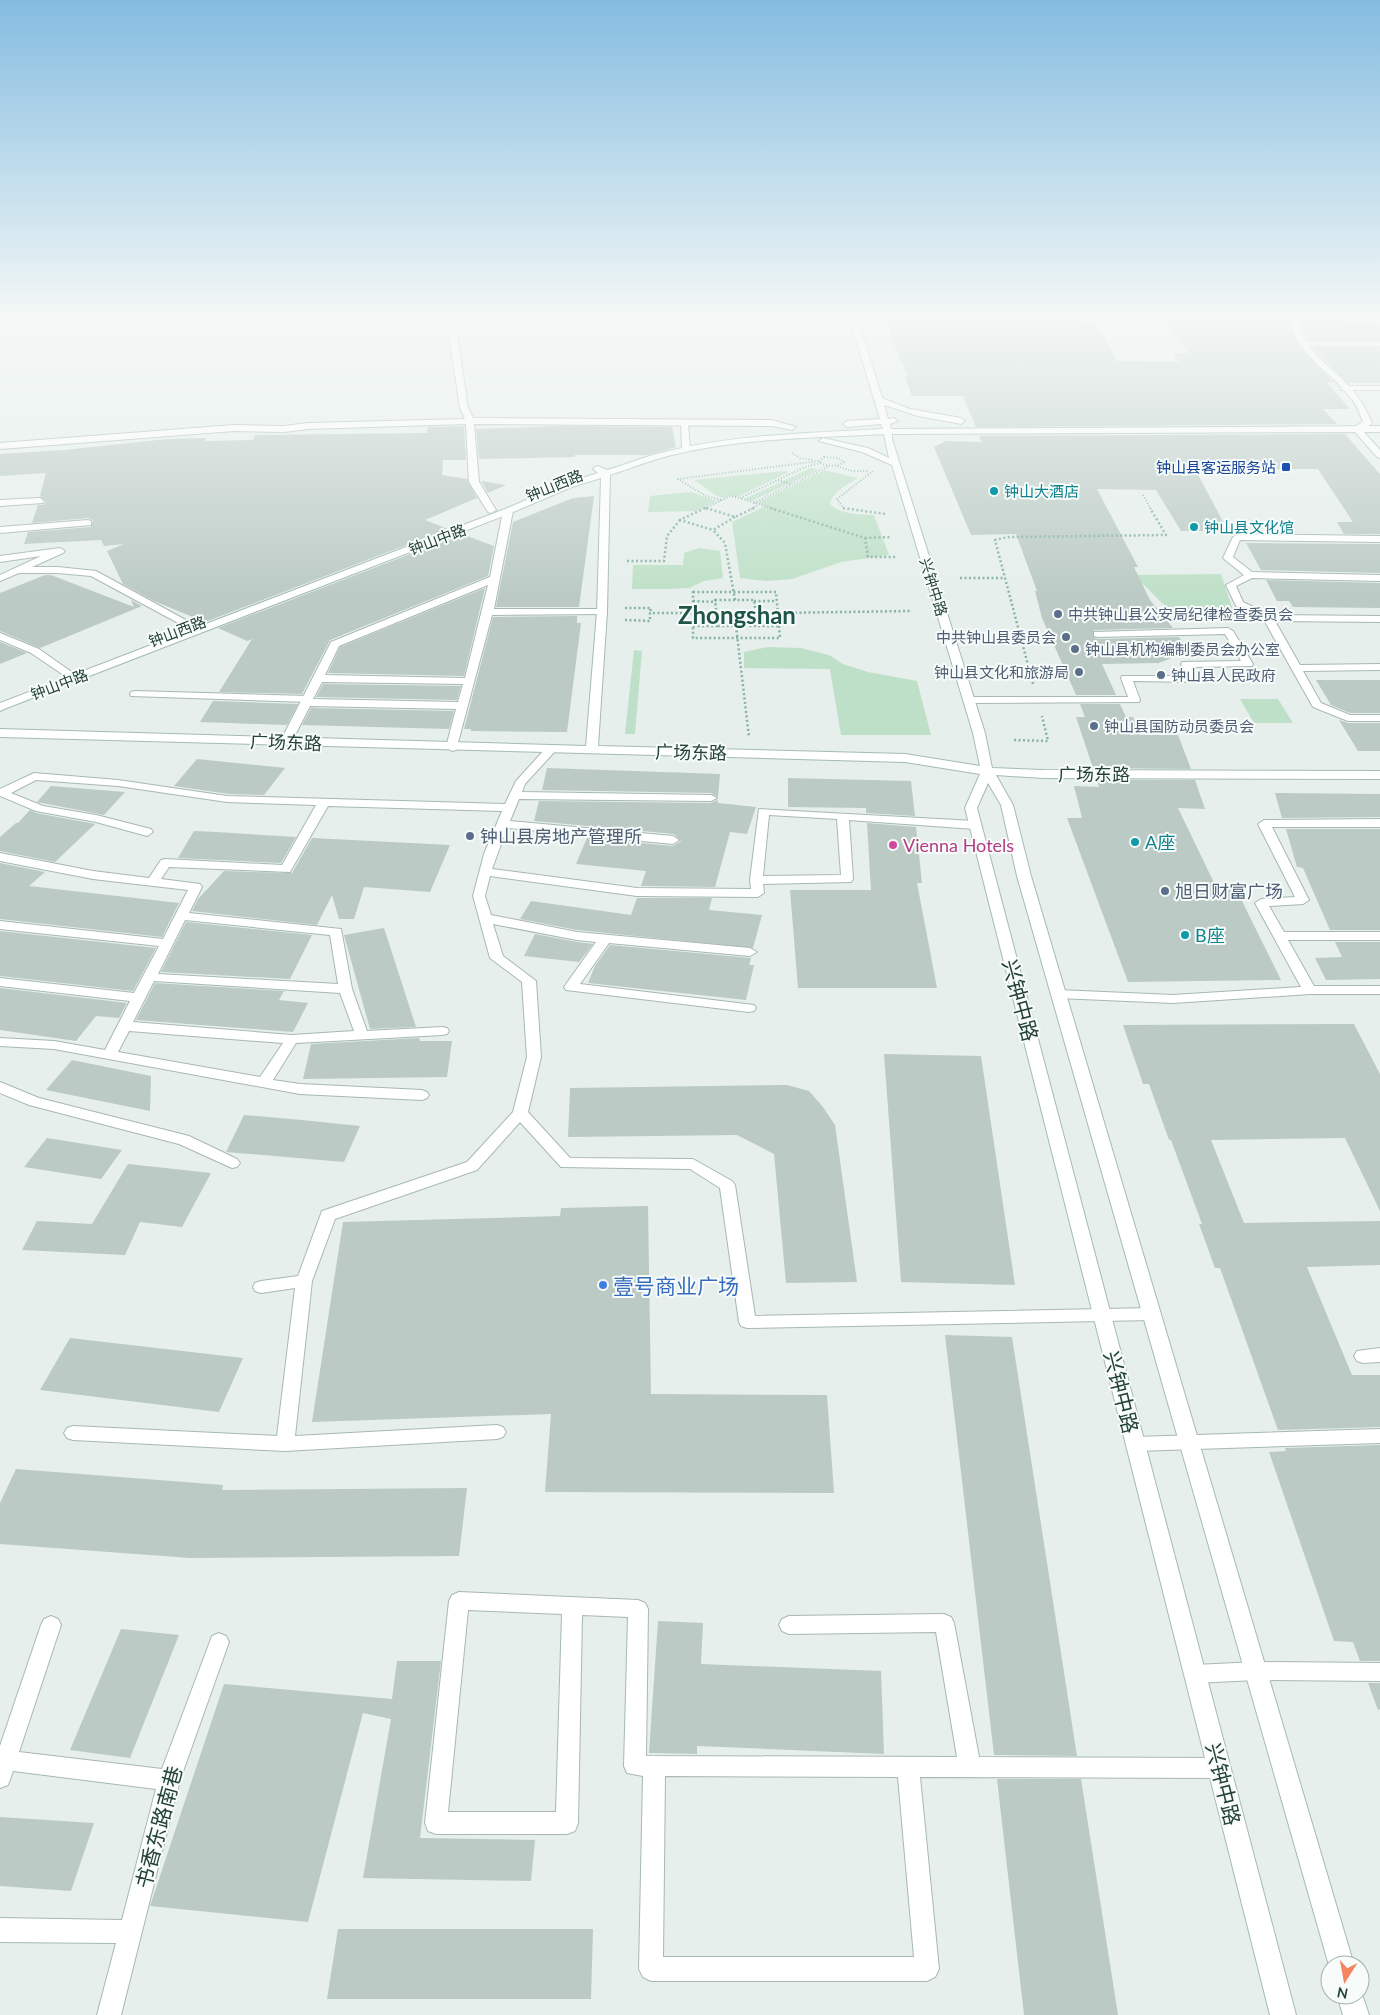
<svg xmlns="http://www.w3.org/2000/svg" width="1380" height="2015" font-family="Lato,'Noto Sans SC',sans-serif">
<rect width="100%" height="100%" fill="#e6efeb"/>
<g fill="#bfe0c8">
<polygon points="811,468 818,470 752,501 744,499"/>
<path d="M 825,470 L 858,478 C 847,485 833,491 830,504 C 842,515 858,514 874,515 L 889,555 L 841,562 L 792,579 L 767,581 L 740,578 L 732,522 L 766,506 L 757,503 Z"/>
<polygon points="785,471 789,472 737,497 729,495 723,498 715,495 694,480"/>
<polygon points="691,492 716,501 696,511 648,512 650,496"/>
<polygon points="699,548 720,551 723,578 704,581 689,588 667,589 632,589 633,565 683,565 684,553"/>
<polygon points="1221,574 1232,607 1259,619 1171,612 1134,575"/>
<polygon points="768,647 801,648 829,655 843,664 868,672 917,681 931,735 841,735 830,669 744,668 744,652"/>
<polygon points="634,650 642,651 635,734 625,734"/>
<polygon points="1240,699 1278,699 1293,723 1254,723"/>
</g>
<g fill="#bbcac4">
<polygon points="1160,316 1287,316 1299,346 1334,383 1326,382 1350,409 1323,409 1337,424 976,427 963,396 912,396 905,376 908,376 891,338 889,317 979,318 980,320 1097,322 1117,361 1179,362 1173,353 1189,353"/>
<polygon points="1299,316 1347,316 1348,323 1380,323 1380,340 1308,340"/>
<polygon points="1312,347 1380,348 1380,383 1348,383"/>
<polygon points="464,426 466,460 443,460 442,475 467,479 477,498 425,520 448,529 205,622 154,601 123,584 107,551 124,544 104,546 101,540 24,544 28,532 91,527 93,520 88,518 32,523 38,505 43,505 46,502 40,496 46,473 0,476 0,454 64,450 167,439 206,438 205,441 253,440 255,435 427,433 428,427"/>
<polygon points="562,426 672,427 676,447 648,455 575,455 575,457 479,459 476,429"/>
<polygon points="1345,434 1380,474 1380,534 1344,534 1337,522 1353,522 1318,469 1195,469 1228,531 1181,531 1156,490 1097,489 1138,567 1134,567 1150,600 1173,628 1094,630 1093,637 1098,639 1179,637 1189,651 1159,663 1102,664 1116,695 1076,695 1042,618 1035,591 1037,591 1016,534 971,535 934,447 946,441 982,442 979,436"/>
<polygon points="481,481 506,485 488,493"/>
<polygon points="594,496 579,607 496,607 513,522 573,498"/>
<polygon points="462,534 494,546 488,576 330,640 302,694 219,692 252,639 247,641 218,628"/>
<polygon points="1246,543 1380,544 1380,573 1261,570"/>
<polygon points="45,575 51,575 134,607 131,600 142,606 40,648 0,631 0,593"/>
<polygon points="1266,580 1380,583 1380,608 1293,607 1289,601 1277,601"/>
<polygon points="485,588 464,676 328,673 340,647"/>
<polygon points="577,616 577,623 581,623 567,732 471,731 471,729 464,729 493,617"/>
<polygon points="0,642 27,653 0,664"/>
<polygon points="1316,680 1380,680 1380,713 1350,713 1331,705"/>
<polygon points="323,684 461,686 457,700 316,697"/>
<polygon points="213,701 298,704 287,725 200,722"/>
<polygon points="1080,704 1120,704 1126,717 1133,717 1140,735 1178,735 1191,769 1093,768 1076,717 1085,717"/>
<polygon points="311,708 454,711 449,729 302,725"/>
<polygon points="1339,720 1348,723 1380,723 1380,751 1358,751"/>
<polygon points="197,759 285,768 264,795 229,794 174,786"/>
<polygon points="547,768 720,774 718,797 711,793 542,790"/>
<polygon points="788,778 911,781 915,816 866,813 866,808 788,807"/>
<polygon points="1097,780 1195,780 1205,809 1178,808 1217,889 1236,889 1281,980 1128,982 1067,818 1082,818 1074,786 1099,787"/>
<polygon points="51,786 125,792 104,815 37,802"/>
<polygon points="1275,793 1380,794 1380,817 1282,818"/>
<polygon points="718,800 718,803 756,807 747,834 730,832 715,887 641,886 646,871 576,864 587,838 673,846 681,841 674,834 534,821 539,801 711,803"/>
<polygon points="30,810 36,813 95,824 55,862 0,851 0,837 16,823 18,823"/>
<polygon points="867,823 916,827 922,883 917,883 937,988 798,988 790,890 871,890"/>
<polygon points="1286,829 1380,829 1380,930 1330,930 1303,868 1297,867"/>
<polygon points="194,831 216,832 296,837 281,863 178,858"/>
<polygon points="312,838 450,845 430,892 364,887 354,919 339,919 332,895 317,925 192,911 198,899 224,871 292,873"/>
<polygon points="0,863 45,872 29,886 179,903 162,937 0,919"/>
<polygon points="637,898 712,898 709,910 762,915 753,948 577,930 520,919 531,901 631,915"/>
<polygon points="186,922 312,935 290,979 161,972"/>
<polygon points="384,928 416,1027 370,1029 344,935"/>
<polygon points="0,931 156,948 133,991 0,976"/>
<polygon points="535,934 577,942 593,944 579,962 524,956"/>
<polygon points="1335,942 1380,942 1380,979 1326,980 1315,958 1342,957"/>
<polygon points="610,945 751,958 749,965 754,965 746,1000 588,983 595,966"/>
<polygon points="155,983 284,991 279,1000 308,1003 293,1032 136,1020"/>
<polygon points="0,988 127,1003 119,1018 96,1016 76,1041 0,1030"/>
<polygon points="1354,1024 1380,1074 1380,1211 1345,1138 1211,1140 1244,1223 1380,1221 1380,1265 1307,1267 1352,1375 1380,1375 1380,1427 1278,1430 1220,1268 1215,1268 1199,1224 1202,1224 1171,1140 1169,1140 1149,1084 1143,1084 1123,1025"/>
<polygon points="419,1038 420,1041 452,1041 447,1077 303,1079 311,1044"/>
<polygon points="884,1054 981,1056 1015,1285 901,1282"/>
<polygon points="72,1060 151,1076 150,1111 46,1090"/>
<polygon points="787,1085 809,1091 823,1107 835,1125 857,1282 786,1283 774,1154 737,1135 568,1137 570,1088"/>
<polygon points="244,1115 302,1120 360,1126 344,1162 226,1152"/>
<polygon points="47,1138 122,1150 101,1179 24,1167"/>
<polygon points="128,1164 211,1173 182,1227 140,1222 125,1255 22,1250 37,1221 92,1224"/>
<polygon points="648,1206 651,1394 827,1395 834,1493 545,1492 551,1414 312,1422 343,1222 560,1216 561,1208"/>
<polygon points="945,1335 1012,1337 1077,1756 994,1755"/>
<polygon points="70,1338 243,1358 219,1412 40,1390"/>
<polygon points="1380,1445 1380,1661 1360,1661 1353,1642 1334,1641 1269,1452 1286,1451 1285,1448"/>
<polygon points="16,1469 223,1485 222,1490 467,1488 459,1556 190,1558 0,1544 0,1503"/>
<polygon points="658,1621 703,1623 701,1664 881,1671 884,1754 697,1746 697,1754 649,1753"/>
<polygon points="121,1629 179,1635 130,1758 70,1750"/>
<polygon points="397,1661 441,1661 420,1838 535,1840 531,1881 363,1878 391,1719 363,1713 308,1922 150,1906 224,1684 392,1699"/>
<polygon points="1368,1683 1380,1683 1380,1709 1378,1710"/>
<polygon points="997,1779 1081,1779 1118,2015 1024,2015"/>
<polygon points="0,1817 94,1823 71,1891 0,1886"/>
<polygon points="338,1929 593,1929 591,1999 327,1999"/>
</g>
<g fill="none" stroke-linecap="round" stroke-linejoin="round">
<defs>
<g id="lane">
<polygon points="1302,342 1380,342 1380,346 1300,345 1300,343"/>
<rect x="1341" y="386" width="39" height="4"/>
<polygon points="681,421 688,423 690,450 686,452 682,450"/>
<polygon points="40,498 44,501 43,503 0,506 0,500"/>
<polygon points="88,520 91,521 91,525 0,533 0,527"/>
<polygon points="1237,534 1380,536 1380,542 1240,540 1233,557 1252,572 1380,575 1380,581 1252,578 1236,586 1243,602 1270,615 1380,616 1380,622 1275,621 1300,665 1380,664 1380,670 1303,671 1321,703 1350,715 1380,715 1380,721 1348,721 1313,707 1264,620 1236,606 1226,585 1244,575 1223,558 1233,537"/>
<polygon points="60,548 65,551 63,553 32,567 58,567 96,571 204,630 203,632 195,632 91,576 58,573 19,573 0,581 0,575 41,556 0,562 0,556"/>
<polygon points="1228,628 1233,631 1253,664 1252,666 1193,667 1199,679 1194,682 1133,681 1140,700 1139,702 969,703 964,700 969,697 1128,697 1121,678 1122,676 1187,676 1181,664 1182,662 1241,661 1225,634 1098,637 1094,636 1094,632"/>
<polygon points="0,633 39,649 80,678 79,680 71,680 31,653 0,640"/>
<polygon points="135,691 308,696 313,699 308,702 131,696 130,694 131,692"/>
<path d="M 551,746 L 557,749 L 525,784 L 522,792 L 711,795 L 717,798 L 711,801 L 519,799 L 510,821 L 673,836 L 679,840 L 673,844 L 507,828 L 492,869 L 637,888 L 751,889 L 750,880 L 759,809 L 975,821 L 981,825 L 975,829 L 849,820 L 853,879 L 851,882 L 763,884 L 764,893 L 758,897 L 637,896 L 490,876 L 485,896 L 491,915 L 577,932 L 750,948 L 757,952 L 750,956 L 609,943 L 580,984 L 754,1005 L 756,1008 L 754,1011 L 749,1012 L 566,990 L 564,987 L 596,942 L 577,940 L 493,924 L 503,956 L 536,981 L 541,1057 L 528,1112 L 570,1158 L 693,1159 L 732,1181 L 735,1185 L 755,1316 L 1152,1308 L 1158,1310 L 1160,1314 L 1158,1318 L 1152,1320 L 747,1328 L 741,1326 L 739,1322 L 720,1188 L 690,1169 L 561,1167 L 520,1122 L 477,1170 L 335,1219 L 312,1281 L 295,1436 L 497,1425 L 503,1427 L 506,1432 L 503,1437 L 497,1439 L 285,1451 L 73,1440 L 67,1438 L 64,1433 L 67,1428 L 73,1426 L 277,1436 L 295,1288 L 261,1293 L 255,1291 L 253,1287 L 255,1283 L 261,1281 L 298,1276 L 322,1211 L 467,1162 L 513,1112 L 527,1057 L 522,982 L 490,958 L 473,896 L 484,854 L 502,811 L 328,806 L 290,872 L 169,867 L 161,879 L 200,884 L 202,887 L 189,913 L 341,929 L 352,989 L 367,1031 L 442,1027 L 447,1028 L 449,1031 L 447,1034 L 442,1035 L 296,1043 L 273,1080 L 300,1084 L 422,1090 L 427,1092 L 429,1095 L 427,1098 L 422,1100 L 300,1094 L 54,1049 L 0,1046 L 0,1038 L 54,1041 L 105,1050 L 130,1001 L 0,986 L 0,978 L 134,993 L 159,946 L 0,929 L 0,921 L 163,939 L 188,890 L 93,879 L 0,861 L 0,853 L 93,871 L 149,878 L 161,860 L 165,859 L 282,865 L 316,805 L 227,802 L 118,786 L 36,780 L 11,793 L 43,806 L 96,815 L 151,829 L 153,832 L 147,836 L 96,822 L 36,811 L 0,796 L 0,789 L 34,773 L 118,780 L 227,796 L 505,804 L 516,781 L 547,747 ZM 769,815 L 837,819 L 841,875 L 763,876 ZM 185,920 L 330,935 L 338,984 L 158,974 ZM 154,981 L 340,993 L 354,1031 L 292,1035 L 133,1022 ZM 129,1031 L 283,1043 L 260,1077 L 118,1052 Z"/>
<polygon points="1380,819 1380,827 1272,827 1309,900 1303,904 1269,906 1284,932 1380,932 1380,940 1288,940 1314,986 1380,986 1380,994 1310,994 1173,1003 1058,998 1051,994 1058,990 1173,995 1301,987 1255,903 1261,899 1295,897 1258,824 1264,820"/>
<polygon points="0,1082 39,1098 189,1136 237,1159 240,1163 237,1167 232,1168 179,1144 29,1105 0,1093"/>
<polygon points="1380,1348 1380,1362 1363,1363 1357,1361 1354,1356 1357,1351"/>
<polygon points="1380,1429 1380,1443 1136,1451 1130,1449 1127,1444 1130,1439 1136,1437"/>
<path d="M 459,1592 L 638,1600 L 645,1603 L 648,1609 L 646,1756 L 957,1757 L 936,1632 L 789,1634 L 782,1631 L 779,1625 L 782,1619 L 789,1616 L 944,1614 L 951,1617 L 954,1623 L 979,1757 L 1219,1758 L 1227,1761 L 1230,1768 L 1227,1775 L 1219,1778 L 920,1777 L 939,1969 L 935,1977 L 927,1981 L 651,1981 L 643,1977 L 639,1969 L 643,1776 L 627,1773 L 624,1766 L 628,1617 L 582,1615 L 578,1823 L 575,1831 L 567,1834 L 436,1834 L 428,1831 L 425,1823 L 449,1601 L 452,1595 ZM 468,1610 L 562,1614 L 556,1812 L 448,1812 ZM 665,1776 L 898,1777 L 914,1957 L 663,1957 Z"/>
<polygon points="51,1616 58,1619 61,1625 19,1752 162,1769 212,1636 219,1633 226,1636 229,1642 180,1780 121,2015 97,2015 116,1943 0,1942 0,1918 122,1920 156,1789 13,1771 8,1785 0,1788 0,1746 41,1625 44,1619"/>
<polygon points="1256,1662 1380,1663 1380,1681 1256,1680 1195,1683 1188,1681 1185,1674 1188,1667 1195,1665"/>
</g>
<g id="street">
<polygon points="446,316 454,316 468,408 473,418 772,420 796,427 792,430 772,426 474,424 479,482 496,510 491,513 488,512 469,482 466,424 308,429 284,432 234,431 0,449 0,443 234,425 284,426 308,423 465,419 460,408"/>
<path d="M 1289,316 L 1297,316 C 1306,355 1325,360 1350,387 C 1360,398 1366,409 1372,423 C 1368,427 1360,432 1354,431 L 1354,427 L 1363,422 C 1360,415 1358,407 1353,401 C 1329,367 1300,362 1289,316 Z"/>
<path d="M 508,508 L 513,511 L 494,609 L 602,609 L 606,610 L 607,612 L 606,614 L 492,615 L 456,750 L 452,751 L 446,747 L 456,709 L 310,706 L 290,745 L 282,745 L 280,742 L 331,642 L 490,577 L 503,511 ZM 488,585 L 465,678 L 325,675 L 339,646 ZM 322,682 L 463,684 L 458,702 L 313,699 Z"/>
</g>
<g id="secondary">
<path d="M 849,316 L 857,316 L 882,398 L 910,409 L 961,418 L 965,421 L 961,424 L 918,416 L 884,405 L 888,419 L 894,418 L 898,421 L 890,424 L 891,429 L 1380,426 L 1380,432 L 1364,432 L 1380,450 L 1380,458 L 1377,457 L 1355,432 L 892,434 L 892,439 L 985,733 L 992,768 L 1043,770 L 1380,771 L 1380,779 L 1043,778 L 996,775 L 1013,805 L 1031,876 L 1354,1965 L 1330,1965 L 1330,1969 L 1017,876 L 1001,805 L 988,783 L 977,808 L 1296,2015 L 1270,2015 L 965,808 L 980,774 L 905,762 L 0,737 L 0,729 L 586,746 L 597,612 L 601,478 L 572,487 L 511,513 L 4,709 L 0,711 L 0,703 L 505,509 L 566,483 L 598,473 L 593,469 L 595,467 L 598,466 L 607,470 C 628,464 648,455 669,451 C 739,434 812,433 883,429 L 881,424 L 847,427 L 843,424 L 847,421 L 880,419 ZM 884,434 L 889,458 L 868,448 L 823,438 L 819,441 L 862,452 L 892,465 L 973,733 L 980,766 L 905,754 L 598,746 L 607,612 L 610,475 C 631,468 651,460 672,455 C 741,438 813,438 884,434 Z"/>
<polygon points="1360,1988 1369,2015 1343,2015 1337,1995 1360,1995"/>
</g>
</defs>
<use href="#lane" stroke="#a8b8b2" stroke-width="2"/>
<use href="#street" stroke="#a8b8b2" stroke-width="2"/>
<use href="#secondary" stroke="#a4bbb3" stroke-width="2"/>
<g stroke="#86b3a5" stroke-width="2" stroke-dasharray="1 2" stroke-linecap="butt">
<polyline points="792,453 800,458 813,460"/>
<path d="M 824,457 L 838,458 L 844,462 C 836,467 827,467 819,462 Z"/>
<polyline points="837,466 851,471 868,471"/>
<polyline points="778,480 791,484"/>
<polyline points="1143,495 1151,509"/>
<polyline points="721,500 706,496 678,479 819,461"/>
<polyline points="754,503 829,466"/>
<polyline points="708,509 705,508 730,496 740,498"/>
<polyline points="751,509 759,505"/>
<polyline points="774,509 740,498 805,467 821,463"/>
<polyline points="844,509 837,499 873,471"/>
</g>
<g stroke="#86b3a5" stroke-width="2.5" stroke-dasharray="2 2.5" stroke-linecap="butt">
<polyline points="705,508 680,520 713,530"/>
<polyline points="706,508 735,517 754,508"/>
<polyline points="770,508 865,538 868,557 897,557"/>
<polyline points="843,508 885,514"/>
<polyline points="735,517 713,530 725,543 735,600"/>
<polyline points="865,538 892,537"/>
<polyline points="627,561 664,561 667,536 680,520"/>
<polyline points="960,578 1005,578"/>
<polygon points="693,592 776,592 780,638 693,638"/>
<polygon points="715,600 754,600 758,626 718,626"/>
<polyline points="693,601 716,602"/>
<polyline points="754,601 776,601"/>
<polyline points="625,608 651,608 650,613"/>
<polyline points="777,613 911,611"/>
<polyline points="625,620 650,621 650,613 693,613"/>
<polyline points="693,626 718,626"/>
<polyline points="736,626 749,737"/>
<polyline points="758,626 779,626"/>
<polyline points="1033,684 995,540 1008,537 1166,535 1150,508"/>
<polyline points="1014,740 1048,741 1042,716"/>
</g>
<use href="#lane" fill="#fff" fill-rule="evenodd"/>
<use href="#street" fill="#fff" fill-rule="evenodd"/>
<use href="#secondary" fill="#fff" fill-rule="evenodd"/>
</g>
<linearGradient id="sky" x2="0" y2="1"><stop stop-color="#84bce0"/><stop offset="0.53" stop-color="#f4f8f6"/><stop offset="1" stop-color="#f4f8f6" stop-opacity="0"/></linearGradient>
<rect width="1380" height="598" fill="url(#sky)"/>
<rect fill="#1a4fb4" stroke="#f7fbf9" stroke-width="2" x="1281" y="462" width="10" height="10" rx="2.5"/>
<g fill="#0f9aa8" stroke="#f7fbf9" stroke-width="2">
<circle cx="994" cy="491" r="5"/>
<circle cx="1194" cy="527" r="5"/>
<circle cx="1135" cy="842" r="5"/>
<circle cx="1185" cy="935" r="5"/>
</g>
<g fill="#5c6f8a" stroke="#f7fbf9" stroke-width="2">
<circle cx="1058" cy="614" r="5"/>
<circle cx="1066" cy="637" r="5"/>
<circle cx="1075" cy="649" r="5"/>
<circle cx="1079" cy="672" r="5"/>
<circle cx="1161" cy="675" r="5"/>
<circle cx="1094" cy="726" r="5"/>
<circle cx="470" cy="836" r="5"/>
<circle cx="1165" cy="891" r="5"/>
</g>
<circle fill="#d1479c" stroke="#f7fbf9" stroke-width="2" cx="893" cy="845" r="5"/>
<circle fill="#3f7fe0" stroke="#f7fbf9" stroke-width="2" cx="603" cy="1285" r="5"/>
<g text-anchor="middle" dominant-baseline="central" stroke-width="4" stroke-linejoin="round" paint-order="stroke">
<g font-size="15" fill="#164399" stroke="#f7fbf9" text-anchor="end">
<text x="1276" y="467">钟山县客运服务站</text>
</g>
<g font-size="15" fill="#24423a" stroke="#f7fbf9">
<text transform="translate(554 485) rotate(-22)">钟山西路</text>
<text transform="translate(437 539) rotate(-21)">钟山中路</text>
<text transform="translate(934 587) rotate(73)">兴钟中路</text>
<text transform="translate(177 631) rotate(-21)">钟山西路</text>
<text transform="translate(59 684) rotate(-21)">钟山中路</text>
</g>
<g font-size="15" fill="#0d838f" stroke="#f7fbf9" text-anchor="start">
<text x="1004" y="491">钟山大酒店</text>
<text x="1204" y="527">钟山县文化馆</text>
</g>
<g font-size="15" fill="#4e5e75" stroke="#f7fbf9" text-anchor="start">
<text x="1068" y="614">中共钟山县公安局纪律检查委员会</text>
<text x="1056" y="637" text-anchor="end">中共钟山县委员会</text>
<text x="1085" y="649">钟山县机构编制委员会办公室</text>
<text x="1069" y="672" text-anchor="end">钟山县文化和旅游局</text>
<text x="1171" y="675">钟山县人民政府</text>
<text x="1104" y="726">钟山县国防动员委员会</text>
</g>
<g font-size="18" fill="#24423a" stroke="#f7fbf9">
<text transform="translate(286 742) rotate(2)">广场东路</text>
<text transform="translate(691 752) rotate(1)">广场东路</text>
<text x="1094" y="774">广场东路</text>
</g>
<g font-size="18" fill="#4e5e75" stroke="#f7fbf9" text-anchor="start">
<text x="480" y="836">钟山县房地产管理所</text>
<text x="1175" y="891">旭日财富广场</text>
</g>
<g font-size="18" fill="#0d838f" stroke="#f7fbf9" text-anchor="start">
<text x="1145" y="842">A座</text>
<text x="1195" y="935">B座</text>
</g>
<g font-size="18" fill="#b23c85" stroke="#f7fbf9" text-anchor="start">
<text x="903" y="845">Vienna Hotels</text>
</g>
<g font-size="21" fill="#24423a" stroke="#f7fbf9">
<text transform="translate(1021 1000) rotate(75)">兴钟中路</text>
<text transform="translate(1122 1392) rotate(76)">兴钟中路</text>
<text transform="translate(1224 1784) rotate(76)">兴钟中路</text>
<text transform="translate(158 1827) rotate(-75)">书香东路南巷</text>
</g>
<g font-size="21" fill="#366cbe" stroke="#f7fbf9" text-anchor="start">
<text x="613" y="1285">壹号商业广场</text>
</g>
<g font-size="24" font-weight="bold" fill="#1f5548" stroke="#f7fbf9">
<text x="737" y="614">Zhongshan</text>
</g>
</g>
<g transform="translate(1345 1980) rotate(191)"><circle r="24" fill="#f7fbf9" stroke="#a3b1ad"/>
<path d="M0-4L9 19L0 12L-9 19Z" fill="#f4845f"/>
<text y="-8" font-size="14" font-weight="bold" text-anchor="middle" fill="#24423a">N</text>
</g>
</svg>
